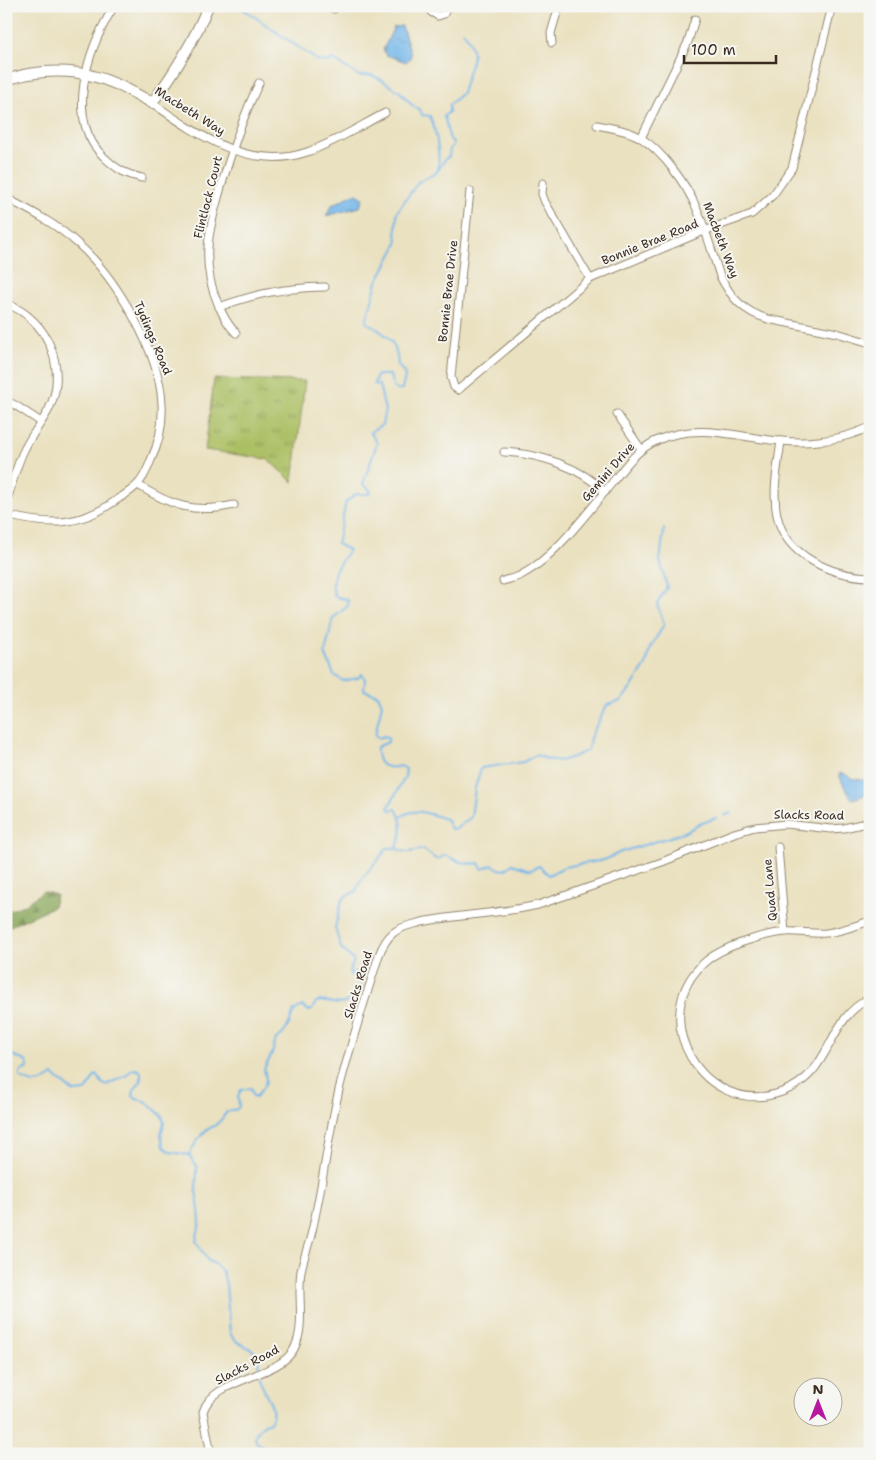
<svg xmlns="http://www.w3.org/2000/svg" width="876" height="1460" font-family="'Shantell Sans',sans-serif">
<defs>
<pattern id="grass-tufts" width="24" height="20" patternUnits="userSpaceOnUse" patternTransform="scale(1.25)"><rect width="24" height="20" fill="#abbf63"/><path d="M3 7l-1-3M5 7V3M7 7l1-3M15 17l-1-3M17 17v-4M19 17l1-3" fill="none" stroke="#8c9b51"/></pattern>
<pattern id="forest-firs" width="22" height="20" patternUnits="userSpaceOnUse" patternTransform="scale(1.25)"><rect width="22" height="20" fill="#88a659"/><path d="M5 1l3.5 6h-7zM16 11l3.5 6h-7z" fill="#708749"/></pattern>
<pattern id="water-ripples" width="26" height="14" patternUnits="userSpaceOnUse" patternTransform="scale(1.25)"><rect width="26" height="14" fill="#75b7ea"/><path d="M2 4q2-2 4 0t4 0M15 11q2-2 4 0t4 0" fill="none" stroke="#6195bd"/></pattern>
</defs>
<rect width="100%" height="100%" fill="#f6f6f2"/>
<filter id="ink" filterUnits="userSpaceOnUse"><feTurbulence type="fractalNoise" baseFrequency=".02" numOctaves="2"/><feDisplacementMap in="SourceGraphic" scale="10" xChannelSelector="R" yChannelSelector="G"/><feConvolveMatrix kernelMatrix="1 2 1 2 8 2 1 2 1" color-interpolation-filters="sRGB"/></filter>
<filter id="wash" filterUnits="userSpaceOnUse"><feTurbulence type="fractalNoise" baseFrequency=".0096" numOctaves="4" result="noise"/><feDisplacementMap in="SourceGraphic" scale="20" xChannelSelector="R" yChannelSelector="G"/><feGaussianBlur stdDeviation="1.12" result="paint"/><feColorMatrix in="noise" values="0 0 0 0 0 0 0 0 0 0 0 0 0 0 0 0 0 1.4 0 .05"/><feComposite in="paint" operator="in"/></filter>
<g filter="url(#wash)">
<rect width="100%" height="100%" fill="#eae1c0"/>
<polygon fill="url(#grass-tufts)" stroke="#737440" points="214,379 305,381 293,482 267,459 205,450"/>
<polygon fill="url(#forest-firs)" stroke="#62683c" points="43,891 56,895 53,907 6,928 6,912 26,904"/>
<g fill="url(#water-ripples)" stroke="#587084">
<polygon points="402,26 411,54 410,58 406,62 386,55 383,50 394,27"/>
<polygon points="356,193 363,198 360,207 326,216 332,205"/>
<path d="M 843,773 L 851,778 L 868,781 L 870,792 L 860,797 L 852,799 C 846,791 842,783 839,774 Z"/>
</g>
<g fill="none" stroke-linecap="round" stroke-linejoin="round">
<g stroke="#75b7ea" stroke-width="2">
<polyline points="439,169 445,159 449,157 450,148 453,146 453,143 449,137 444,116 449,112 449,105 462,93 472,61 473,53 469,40 463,31"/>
<polyline points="724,816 731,813"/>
<path d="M 401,817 C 415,806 431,815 446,819 L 451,829 L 456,829 L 471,817 L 475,788 L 481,768 L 523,762 L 536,755 C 560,765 565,761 588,750 L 590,738 L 607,705 L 621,701 L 631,688 L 646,665 L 650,648 L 664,625 L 657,604 L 667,587 L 660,561 L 664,529"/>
<path d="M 396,848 C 404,854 413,852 423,849 L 437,860 L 445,855 C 455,860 467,866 479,863 L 482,869 L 493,865 L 499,869 L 505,870 L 512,864 L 530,870 L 539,866 L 549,875 L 564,867 L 604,860 L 621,852 L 683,833 L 702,823 L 716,818"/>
<path d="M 6,1058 L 12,1055 L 27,1062 L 28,1068 C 23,1070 19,1071 20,1077 C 35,1086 39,1085 53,1075 L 74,1092 L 86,1091 L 95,1076 L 97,1075 L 103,1084 L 106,1085 L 127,1075 L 131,1070 L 136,1069 L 141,1072 L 141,1081 L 134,1090 L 133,1096 L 149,1104 L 162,1116 L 164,1123 L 161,1134 L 163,1146 L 170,1152 L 189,1155 L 197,1166 L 196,1191 L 199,1209 L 200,1223 L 196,1241 L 208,1261 L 215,1264 L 223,1272 L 226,1285 L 230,1333 C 238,1350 254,1342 258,1359 C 259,1363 258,1368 258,1371"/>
<path d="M 189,1155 C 194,1146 199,1135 208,1129 C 212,1127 215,1126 218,1123 C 224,1118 226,1108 235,1110 L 239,1107 L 238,1096 L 241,1090 L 251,1088 L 253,1096 L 256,1097 C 266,1082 268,1086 264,1069 L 272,1054 L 276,1039 C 287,1034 290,1021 294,1011 L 302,1006 L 309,1011 L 312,1010 L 316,1002 L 319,1001 C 328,1001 340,1007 348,1001 C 353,998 354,993 360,990 L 361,983 L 358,974 L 355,972 L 351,975 L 349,972 L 354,961 L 341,948 L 335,928 L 342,900 L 347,895 L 356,892 C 360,876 378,862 387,848 L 396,848 C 403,835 404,822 396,809 L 390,810 L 388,808 L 405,777 L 406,769 L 401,766 C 385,770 376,766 377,747 L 388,742 L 388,738 L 384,736 L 379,738 L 375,735 L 382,704 L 378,695 L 364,690 L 365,679 L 362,674 L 358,678 L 343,681 L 334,675 L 325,653 L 333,618 L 348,606 L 348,600 L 334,596 C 330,574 336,568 349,550 L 337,544 L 346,502 L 356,494 L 370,494 L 371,491 L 363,484 L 377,443 L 370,432 L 382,425 L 385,410 L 379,385 L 374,384 L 377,375 L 390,375 L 393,387 L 397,390 L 402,389 C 405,375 408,377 398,365 C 397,340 386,334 366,322 L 377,282 L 397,244 L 396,229 L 397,212 L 418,182 L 438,171 C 440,152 437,134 430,116 L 422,115 L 420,110 L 412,105 L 399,91 L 380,79 L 371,75 L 359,76 L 332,59 L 329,62 L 318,61 L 239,6"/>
<path d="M 259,1376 C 261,1392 279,1406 270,1422 C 261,1425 248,1437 260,1445 C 265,1449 272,1451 278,1454"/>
</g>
</g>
</g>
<g filter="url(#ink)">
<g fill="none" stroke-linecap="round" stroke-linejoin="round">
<defs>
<g id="street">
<polyline points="333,6 334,9"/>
<polyline points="430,6 431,12 438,16 444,14 447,6"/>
<path d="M 113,8 C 88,49 63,120 105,158 C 118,170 125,174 142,178"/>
<polyline points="552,43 551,33 559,6"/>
<path d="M 152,103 C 197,134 250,172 307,152 C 334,143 360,126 385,113"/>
<path d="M 597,125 C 611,128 629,130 641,138 C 663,152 686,184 696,207 C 706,229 712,253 720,276 C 731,298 744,312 768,319 L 837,333 L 870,343"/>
<polyline points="641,138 688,42 695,19"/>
<polyline points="543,183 542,194 545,202 590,279"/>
<polyline points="470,191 451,377 454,387 458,390 590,279 704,231 752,214 773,195 792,168 832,6"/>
<path d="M 6,198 C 31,211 56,224 77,243 C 116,277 160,352 162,404 C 163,423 159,443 151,460 C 148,468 143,480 136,486 C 131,491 124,495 118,499 C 80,527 50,526 6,515"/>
<path d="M 6,303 C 14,307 23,311 29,317 C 55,339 64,378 49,409 C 42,423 32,434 25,448 C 16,465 12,485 6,503"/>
<path d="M 219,307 C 258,293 283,288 325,287"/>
<path d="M 236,333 C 227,324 223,315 218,304 C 198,258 211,222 224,177 C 234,144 244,114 259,83"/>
<polyline points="6,401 15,405 41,422"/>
<polyline points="617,414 641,449"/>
<path d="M 781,441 C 778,465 772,491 777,515 C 785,556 832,576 870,577"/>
<path d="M 504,452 C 540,454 579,466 605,492"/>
<path d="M 138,485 C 171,506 195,514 234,505"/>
<path d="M 503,581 C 509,579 516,578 521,575 C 553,559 589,511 611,484 C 625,466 637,449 658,440 C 699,422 739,438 781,441 C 812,444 842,440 870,427"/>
<polyline points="778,847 785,932"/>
<path d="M 870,921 C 855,926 841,931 826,933 C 812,934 798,931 784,932 C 761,935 724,946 706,961 C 643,1015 703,1120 782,1092 C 834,1073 824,1021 870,998"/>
<path d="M 211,1454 L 203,1412 C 212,1378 279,1378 294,1349 C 306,1326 297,1296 301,1271 C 304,1257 309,1244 312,1231 C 323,1184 328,1136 339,1090 C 350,1045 365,1000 379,955 C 382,947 386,939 393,933 C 401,926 412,925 422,922 C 460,914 500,914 538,905 L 662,862 L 734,833 L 755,827 L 786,824 L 831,829 L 844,828 L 870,822"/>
</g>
<path id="secondary" d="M 6,80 C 14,78 21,75 29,74 C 79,66 110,78 152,103 C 175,72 194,41 208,6"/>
</defs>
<use href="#street" stroke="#92866f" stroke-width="9"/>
<use href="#secondary" stroke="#92866f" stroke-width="12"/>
<use href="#street" stroke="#fff" stroke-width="7"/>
<use href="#secondary" stroke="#fff" stroke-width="10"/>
</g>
</g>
<g text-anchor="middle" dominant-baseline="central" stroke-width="4" stroke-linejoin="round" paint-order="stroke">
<g font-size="12" fill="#3b2a1e" stroke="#f6f6f2">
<text transform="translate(190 111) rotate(32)">Macbeth Way</text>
<text transform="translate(208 197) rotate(-76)">Flintlock Court</text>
<text transform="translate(721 240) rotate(69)">Macbeth Way</text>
<text transform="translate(650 242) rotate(-22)">Bonnie Brae Road</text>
<text transform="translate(448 291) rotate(-84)">Bonnie Brae Drive</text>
<text transform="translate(153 338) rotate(67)">Tydings Road</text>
<text transform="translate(608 472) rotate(-49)">Gemini Drive</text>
<text transform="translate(809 815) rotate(1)">Slacks Road</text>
<text transform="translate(770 890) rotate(-95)">Quad Lane</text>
<text transform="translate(358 985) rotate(-73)">Slacks Road</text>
<text transform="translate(247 1365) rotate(-28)">Slacks Road</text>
</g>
</g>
<rect width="876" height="1460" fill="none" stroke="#f6f6f2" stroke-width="25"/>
<g transform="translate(818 1402)"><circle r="24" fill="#f6f6f2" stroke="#aba49d"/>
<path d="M0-4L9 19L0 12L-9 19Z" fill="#b5179e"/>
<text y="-8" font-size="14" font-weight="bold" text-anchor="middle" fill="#3b2a1e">N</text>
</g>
<path d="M684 55v8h92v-8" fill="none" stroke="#3b2a1e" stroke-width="2.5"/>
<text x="691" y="55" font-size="15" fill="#3b2a1e" stroke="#f6f6f2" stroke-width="4" paint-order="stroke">100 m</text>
</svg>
